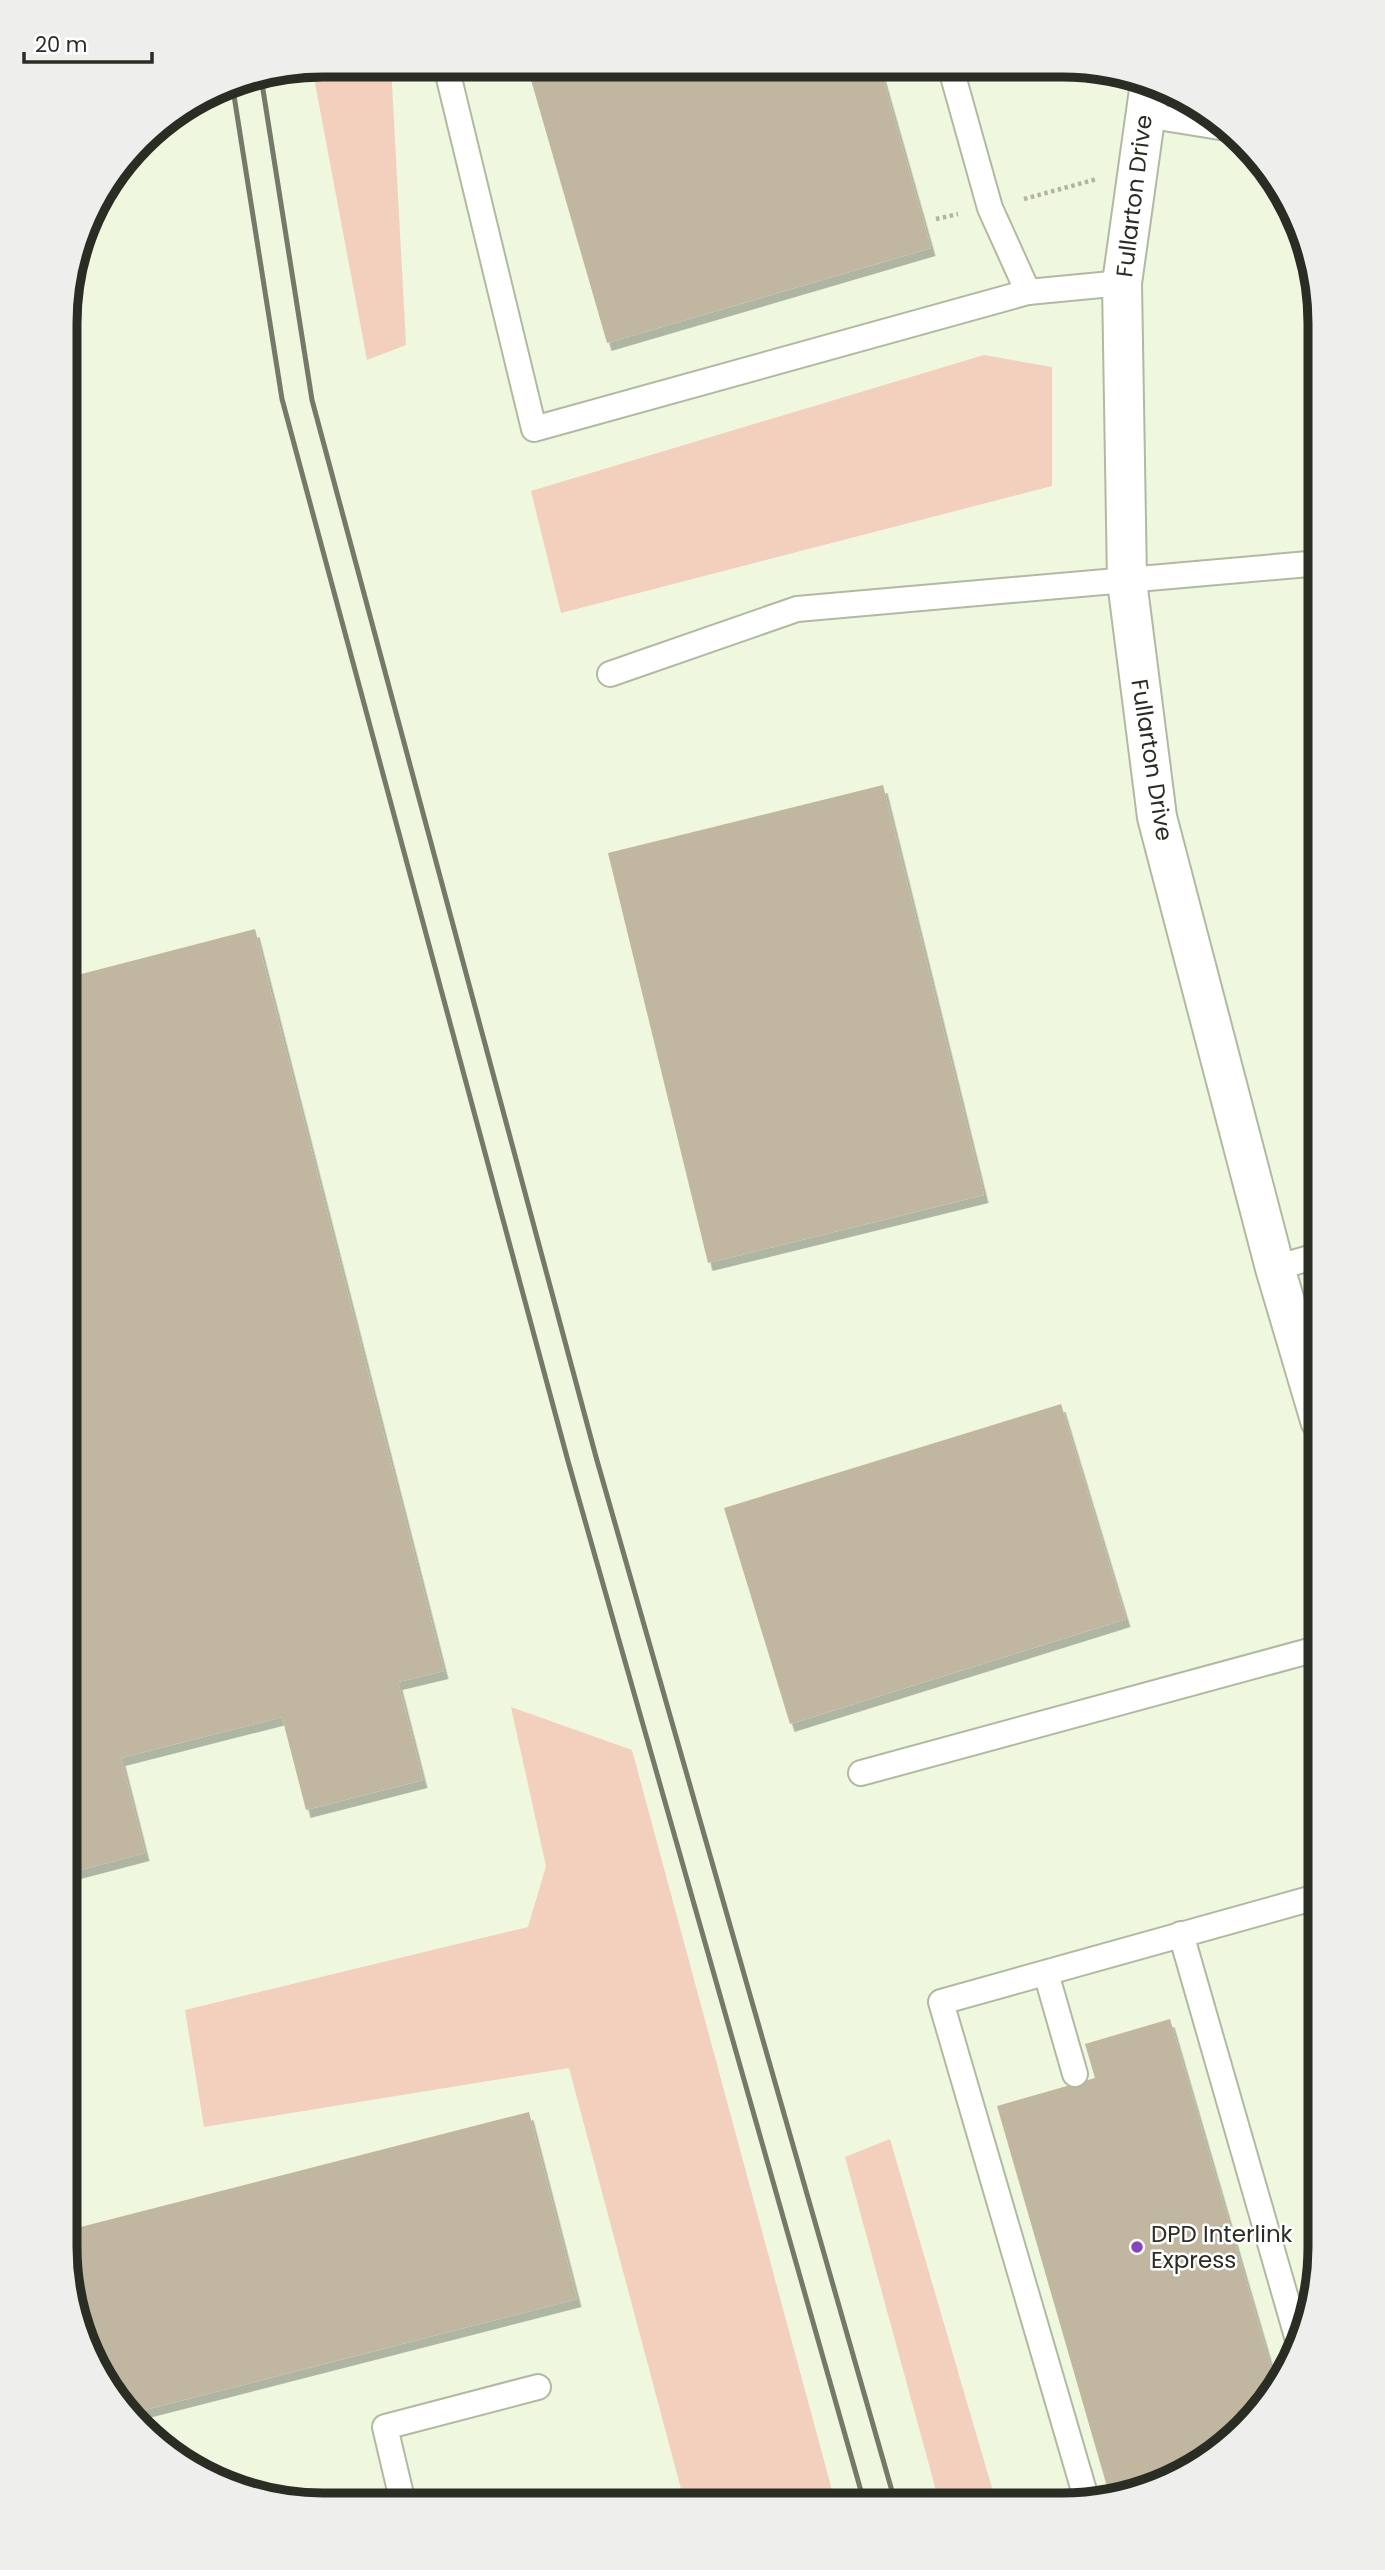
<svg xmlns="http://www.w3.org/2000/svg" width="1385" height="2570" font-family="Poppins,sans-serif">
<defs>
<filter id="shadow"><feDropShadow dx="4.5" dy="8" stdDeviation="0" flood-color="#0004"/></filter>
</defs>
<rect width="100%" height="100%" fill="#eff7de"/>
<g fill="#f2d0bd">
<polygon points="323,65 391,65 406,345 367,360 312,67"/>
<polygon points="984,355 1052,367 1052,486 561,613 531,491"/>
<polygon points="511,1707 632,1750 836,2505 685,2504 569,2068 204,2127 185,2010 528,1927 546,1866"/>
<polygon points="890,2139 997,2505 940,2505 845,2157"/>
</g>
<g fill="#c1b69f" filter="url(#shadow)">
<polygon points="527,66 880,68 931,248 607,343"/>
<polygon points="883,785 984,1195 708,1263 608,853"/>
<polygon points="255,929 444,1671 398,1682 423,1780 306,1810 282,1717 121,1758 145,1853 65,1874 66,978"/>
<polygon points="1061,1404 1126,1619 790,1724 724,1508"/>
<polygon points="1170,2019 1277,2387 1267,2404 1206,2461 1144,2492 1110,2497 997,2106 1095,2078 1085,2044"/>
<polygon points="529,2112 577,2299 129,2414 109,2391 78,2329 65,2231"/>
</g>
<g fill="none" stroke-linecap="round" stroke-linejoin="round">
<defs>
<g id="service">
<polyline points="446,66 534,429 1028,292 1122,283"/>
<polyline points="951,69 990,208 1028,292"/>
<polyline points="1145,115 1232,129"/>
<polyline points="610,674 797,609 1320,563"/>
<polyline points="1275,1268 1320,1255"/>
<polyline points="861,1773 1320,1648"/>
<polyline points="1181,1934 1300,2347"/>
<polyline points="1046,1973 1075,2074"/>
<polyline points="1087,2501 941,2002 1320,1896"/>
<polyline points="403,2503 385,2427 538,2387"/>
</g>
<polyline id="minor" points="1150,83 1122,283 1127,581 1157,817 1275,1268 1320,1420"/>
</defs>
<use href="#service" stroke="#b2b9a1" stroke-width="28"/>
<use href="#minor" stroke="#b2b9a1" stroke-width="42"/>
<g stroke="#afb5a1" stroke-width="4.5" stroke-dasharray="3.5 3.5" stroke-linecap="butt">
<polyline points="1024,199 1097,179"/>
<polyline points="936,219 958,214"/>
</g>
<use href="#service" stroke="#fff" stroke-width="24"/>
<use href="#minor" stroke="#fff" stroke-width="38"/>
<g stroke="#74796a" stroke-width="5">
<polyline points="261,77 312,400 596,1457 896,2505"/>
<polyline points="232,83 282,399 568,1461 865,2505"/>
</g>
</g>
<circle fill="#8645ba" stroke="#fff" stroke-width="2.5" cx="1137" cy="2247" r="7"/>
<g text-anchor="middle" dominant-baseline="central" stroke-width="5" stroke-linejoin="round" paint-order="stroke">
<g font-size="23" fill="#2a2d23" stroke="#fff">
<text transform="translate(1134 196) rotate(-83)">Fullarton Drive</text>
<text transform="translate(1152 760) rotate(81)">Fullarton Drive</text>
</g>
<g font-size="23" fill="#2a2d23" stroke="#fff" text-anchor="start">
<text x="1151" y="2234">DPD Interlink<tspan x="1151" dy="26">Express</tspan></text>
</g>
</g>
<path d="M0 0H1385V2570H0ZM323 77H1062A246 246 0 0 1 1308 323V2247A246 246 0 0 1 1062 2493H323A246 246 0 0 1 77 2247V323A246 246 0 0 1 323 77Z" fill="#eeeeed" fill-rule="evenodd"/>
<path fill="none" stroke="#2a2d23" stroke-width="9" d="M323 77H1062A246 246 0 0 1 1308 323V2247A246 246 0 0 1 1062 2493H323A246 246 0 0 1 77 2247V323A246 246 0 0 1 323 77Z"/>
<path d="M24 52v10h128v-10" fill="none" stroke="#2a2d23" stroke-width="3.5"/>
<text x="35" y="52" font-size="21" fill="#2a2d23" stroke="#ffffff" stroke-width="5" paint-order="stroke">20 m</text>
</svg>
